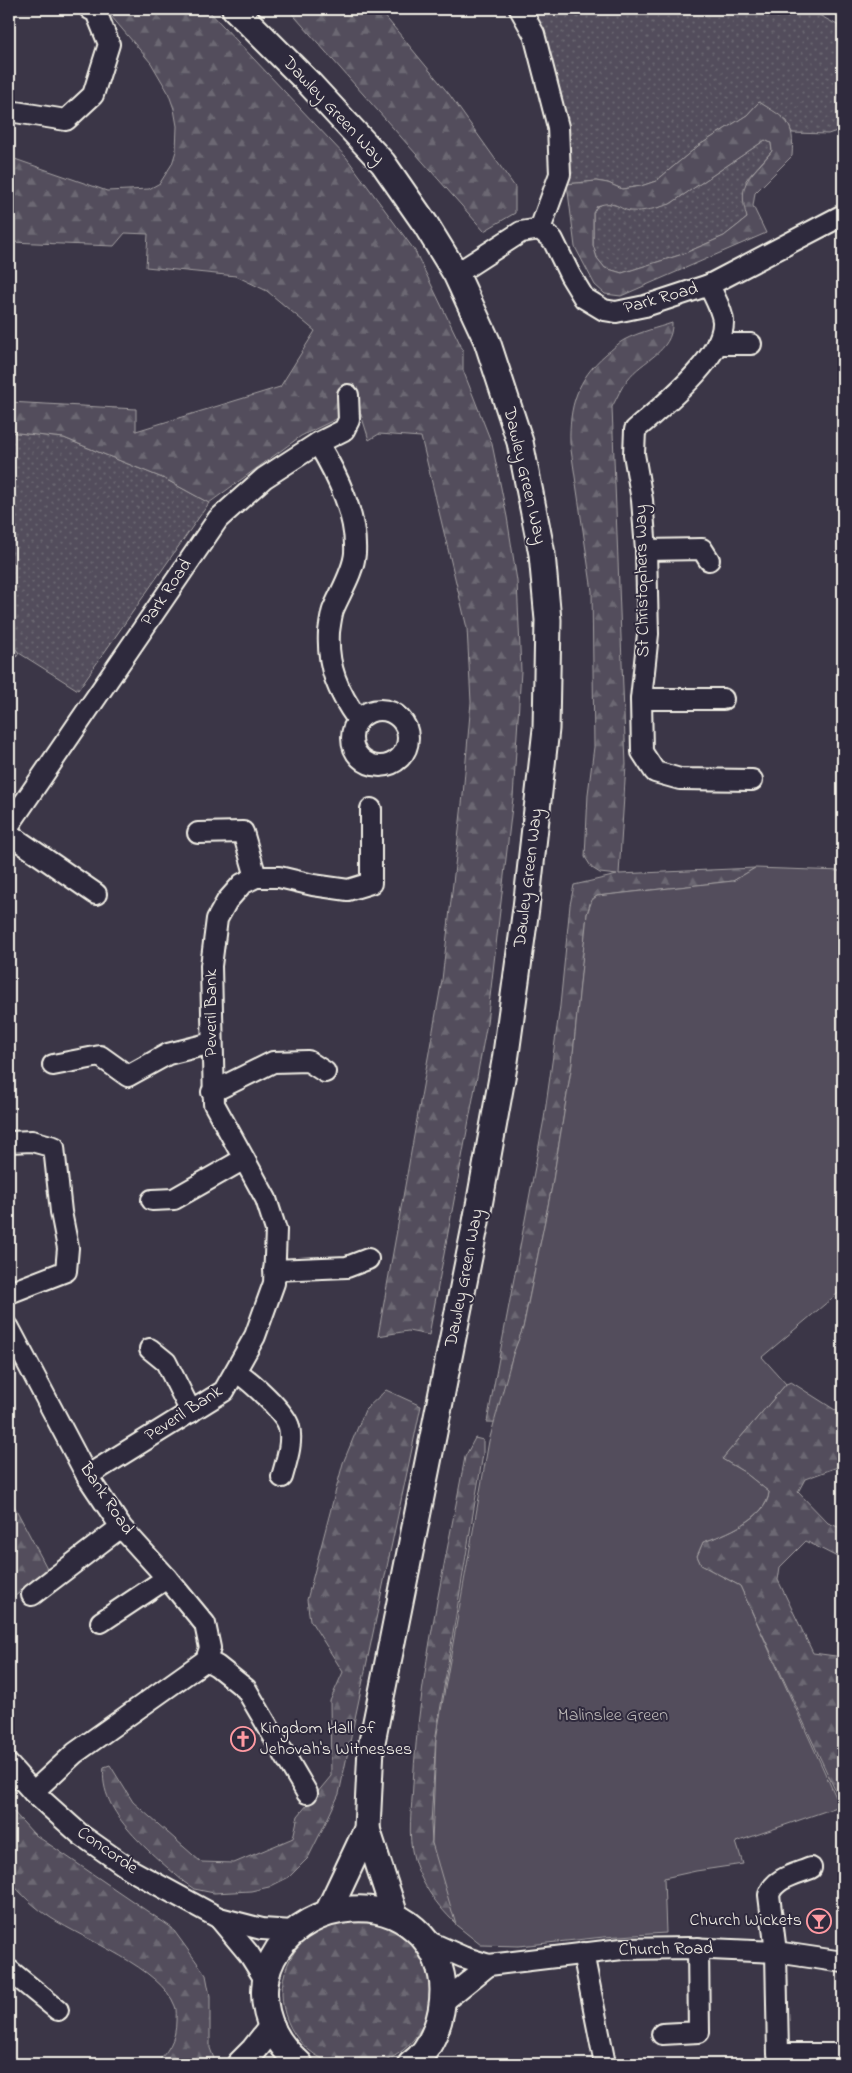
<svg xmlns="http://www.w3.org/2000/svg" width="852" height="2073" font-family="'Indie Flower',sans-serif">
<defs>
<pattern id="grass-dots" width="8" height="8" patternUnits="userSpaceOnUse" patternTransform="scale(1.25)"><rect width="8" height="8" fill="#534e5c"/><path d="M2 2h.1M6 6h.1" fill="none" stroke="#6c6873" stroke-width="1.8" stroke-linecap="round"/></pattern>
<pattern id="forest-firs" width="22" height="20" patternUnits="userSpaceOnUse" patternTransform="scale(1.25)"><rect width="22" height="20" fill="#534e5c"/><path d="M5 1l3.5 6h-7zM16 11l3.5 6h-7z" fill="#6c6873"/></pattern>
</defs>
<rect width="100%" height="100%" fill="#3b3647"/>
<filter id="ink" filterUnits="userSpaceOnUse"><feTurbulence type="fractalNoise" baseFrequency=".02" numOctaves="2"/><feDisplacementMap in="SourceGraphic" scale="10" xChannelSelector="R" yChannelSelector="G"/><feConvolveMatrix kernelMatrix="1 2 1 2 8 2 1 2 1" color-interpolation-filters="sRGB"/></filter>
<g filter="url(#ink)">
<g fill="url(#grass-dots)" stroke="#a4a0a2">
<polygon points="532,9 808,9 843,28 843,129 828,134 792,133 787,121 759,102 747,115 698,146 656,181 641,186 622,189 608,183 596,181 567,184 551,68"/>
<polygon points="765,140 771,143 772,151 746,180 747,218 724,236 683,254 622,273 605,268 597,258 593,245 593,213 597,206 606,203 619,206 629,211 670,204"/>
<polygon points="9,432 64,438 165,479 209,503 78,690 19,653 9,641"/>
</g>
<g fill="url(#forest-firs)" stroke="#a4a0a2" fill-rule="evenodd">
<polygon points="105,9 207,9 346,157 415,251 463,350 463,370 492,444 507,517 517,581 521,671 513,798 487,1023 429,1335 408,1331 378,1336 442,980 463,795 471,702 467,628 421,437 379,434 369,440 359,408 301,436 209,503 165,479 64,438 9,432 9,402 136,409 136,431 280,387 315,331 267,291 236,276 146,267 148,234 125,233 114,246 10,242 9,277 9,157 107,191 149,189 160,183 172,164 176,151 177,126 174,109 168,92 151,63"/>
<polygon points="288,9 379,9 449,94 515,187 515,213 484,231"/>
<path d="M 759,102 C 786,119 795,121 792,156 L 755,193 L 753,206 L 766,233 L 621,296 L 605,294 L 595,285 L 575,247 L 567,184 L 596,181 L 608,183 L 622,189 L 641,186 L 656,181 L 698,146 L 747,115 ZM 765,140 L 771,143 L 772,151 C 751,178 736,180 747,218 L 724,236 L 683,254 L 622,273 L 605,268 L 597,258 L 593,245 L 593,213 L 597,206 C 617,199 618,210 631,211 C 643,212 658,208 670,204 Z"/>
<path d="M 672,323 C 673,352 642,360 628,379 C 621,387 617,398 612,407 L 626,765 L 619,874 L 755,868 L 733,881 L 597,896 L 591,900 L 587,914 L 572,1064 L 552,1186 L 523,1328 L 509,1367 L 624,1425 L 487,1422 L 544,1119 L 560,1006 L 570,905 L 574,885 L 617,875 L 600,873 L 592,868 L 585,857 L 588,794 L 594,747 L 592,591 L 570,443 C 569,406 577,379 606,354 C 612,350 618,343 624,340 C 639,332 657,328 672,323 Z"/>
<polygon points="9,641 19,653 9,668"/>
<path d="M 791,1382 L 843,1415 L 843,1465 L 805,1479 L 798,1492 L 828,1523 L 843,1529 L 843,1560 L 806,1541 L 780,1567 L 778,1580 L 813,1653 L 843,1657 L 843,1807 L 740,1586 L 701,1565 L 697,1556 L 703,1542 C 724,1535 768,1518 769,1492 L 744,1472 L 722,1459 L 786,1384 Z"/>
<path d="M 386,1390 L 421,1406 L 339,1794 L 327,1820 L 308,1858 L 289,1877 L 269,1887 L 251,1891 L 214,1893 L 194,1889 L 184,1882 C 154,1855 97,1813 104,1767 L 110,1765 L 133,1802 L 201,1862 L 234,1863 L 293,1838 L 298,1816 L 331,1776 L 330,1701 L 343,1672 L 310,1620 L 307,1600 L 343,1463 L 365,1410 Z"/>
<path d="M 475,1438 L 483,1440 L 483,1454 L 436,1735 L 431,1824 L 432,1843 L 469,1935 C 445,1916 423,1890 414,1859 C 407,1835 412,1808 413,1784 C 419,1674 445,1565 465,1457 Z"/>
<polygon points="9,1496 48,1570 9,1601"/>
<path d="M 9,1807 L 34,1834 L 172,1928 L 206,1975 L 210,1996 L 210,2048 L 216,2064 L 155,2064 C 168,2052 176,2040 176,2021 C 176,2017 177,2010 175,2006 C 161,1968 85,1940 51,1918 C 34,1907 22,1895 9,1880 Z"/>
<circle cx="356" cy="1993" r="74"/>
</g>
<path fill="#534e5c" stroke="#a4a0a2" d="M 755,868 L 843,871 L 843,1289 L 762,1357 L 786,1384 L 722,1459 L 744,1472 L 769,1492 C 767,1518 724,1535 703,1542 L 697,1556 L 701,1565 L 740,1586 L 840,1806 L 736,1842 L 743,1864 L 696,1871 L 664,1878 L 666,1933 L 604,1937 L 519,1946 L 481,1945 L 456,1925 L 432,1843 L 436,1739 L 489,1441 L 513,1354 L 523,1328 L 552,1186 L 572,1064 L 587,914 L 592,900 L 597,896 L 733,881 Z"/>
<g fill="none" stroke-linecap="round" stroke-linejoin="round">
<defs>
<g id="minor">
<polyline points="520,9 534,34 558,127 560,174 540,229"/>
<polyline points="9,111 66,120 93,95 109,44 96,12 90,9"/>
<polyline points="456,274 521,232 540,229 553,240 570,275 584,298 604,310 616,312 645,306 709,285 843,215"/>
<path d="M 709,285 C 713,295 722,309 723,321 C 725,357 661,407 635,430 L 634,454 L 642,500 L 646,550 L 648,634 L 641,699 L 642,752 L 655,772 L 680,779 L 752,780"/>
<polyline points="717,344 751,344"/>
<path d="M 318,443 C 337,475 357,515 355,553 C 354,571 340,593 333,610 C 331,616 330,625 329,632 C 327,667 338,692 358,720"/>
<polyline points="646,550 702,549 709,560"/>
<polyline points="641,699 723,699"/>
<circle cx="380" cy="738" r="28"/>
<polyline points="9,825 218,519 264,478 318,443 344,430 349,420 348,395"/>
<polyline points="198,833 243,832 256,877"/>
<polyline points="9,834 96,894"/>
<polyline points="53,1065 100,1056 128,1076 168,1054 212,1043"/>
<polyline points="212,1092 273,1062 308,1061 325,1072"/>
<polyline points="9,1142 32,1141 54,1147 61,1212 68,1248 66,1271 9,1293"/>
<polyline points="152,1200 174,1199 244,1159"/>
<polyline points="274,1270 347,1267 368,1259"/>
<polyline points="9,1328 87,1476 121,1527 167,1578 205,1624 210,1648 206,1660 75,1753 33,1792"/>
<polyline points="150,1349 166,1362 191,1412"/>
<path d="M 236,1372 C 249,1379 286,1413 289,1427 C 293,1443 286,1462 282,1477"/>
<polyline points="87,1476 224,1391 255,1336 274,1283 276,1230 266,1199 214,1104 211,966 217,919 227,901 242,884 256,877 279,877 313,885 348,890 371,883 371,809"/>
<polyline points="32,1595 121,1527"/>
<polyline points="101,1622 167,1578"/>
<polyline points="206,1660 217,1666 246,1689 307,1793"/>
<polyline points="9,1765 33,1792 81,1835 131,1870 219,1918 262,1929 293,1931"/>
<path d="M 811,1868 C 796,1874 774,1878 769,1895 L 776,1952 L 778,2054 L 843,2054"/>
<polyline points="219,1918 249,1954 266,1981"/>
<polyline points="427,1941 463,1957 489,1965 622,1949 689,1948 776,1952 843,1962"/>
<polyline points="583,1953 605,2064"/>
<polyline points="9,1970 58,2010"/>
<polyline points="442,2003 489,1965"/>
<polyline points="662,2034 699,2032 698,1948"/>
</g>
<g id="major">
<polyline points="235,9 308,82 383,163 426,225 456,274 487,341 520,442 542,554 548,620 546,729 526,908 505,1061 476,1222 371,1747 367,1829 328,1912"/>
<polyline points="367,1829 395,1915"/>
<polyline points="240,2064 254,2050 272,2027"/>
<path d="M 300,2064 C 290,2055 280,2044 274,2032 C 244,1971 289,1913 352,1909 C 379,1907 402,1915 421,1935 C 434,1949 443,1970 443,1990 C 443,2016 433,2049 411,2064"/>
</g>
</defs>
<use href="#minor" stroke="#f4f1e8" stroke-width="24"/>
<use href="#major" stroke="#f4f1e8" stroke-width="29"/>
<use href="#minor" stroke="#2f2a3d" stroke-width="20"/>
<use href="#major" stroke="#2f2a3d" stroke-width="25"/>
</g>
</g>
<defs>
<symbol id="church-ring" viewBox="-11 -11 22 22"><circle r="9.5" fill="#2f2a3d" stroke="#ff9aa2" stroke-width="1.5"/><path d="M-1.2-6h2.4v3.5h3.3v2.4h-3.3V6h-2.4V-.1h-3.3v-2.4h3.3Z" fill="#ff9aa2"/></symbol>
<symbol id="bar-ring" viewBox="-11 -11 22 22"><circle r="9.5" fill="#2f2a3d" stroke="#ff9aa2" stroke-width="1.5"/><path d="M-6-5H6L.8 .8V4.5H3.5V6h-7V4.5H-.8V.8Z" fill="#ff9aa2"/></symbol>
</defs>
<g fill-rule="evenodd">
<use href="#church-ring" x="229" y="1725" width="28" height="28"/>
<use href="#bar-ring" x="805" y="1907" width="28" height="28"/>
</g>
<g text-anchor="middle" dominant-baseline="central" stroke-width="4" stroke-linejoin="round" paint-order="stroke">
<g font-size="18" fill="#f4f1e8" stroke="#2f2a3d">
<text transform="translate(333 111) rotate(47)">Dawley Green Way</text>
<text transform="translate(661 299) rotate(-16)">Park Road</text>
<text transform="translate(524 476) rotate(77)">Dawley Green Way</text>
<text transform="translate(643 581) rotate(-91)">St Christophers Way</text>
<text transform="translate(167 593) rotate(-56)">Park Road</text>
<text transform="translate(529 878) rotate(-83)">Dawley Green Way</text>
<text transform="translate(212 1013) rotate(-90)">Peveril Bank</text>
<text transform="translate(465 1278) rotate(-79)">Dawley Green Way</text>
<text transform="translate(184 1414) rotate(-33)">Peveril Bank</text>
<text transform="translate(106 1499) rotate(56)">Bank Road</text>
<text transform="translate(107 1851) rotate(35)">Concorde</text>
<text transform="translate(666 1950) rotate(-1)">Church Road</text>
</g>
<g font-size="18" fill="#bcb8b7" stroke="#2f2a3d">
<text x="613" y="1716">Malinslee Green</text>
</g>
<g font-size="18" fill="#f4f1e8" stroke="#2f2a3d" text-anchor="start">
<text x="260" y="1729">Kingdom Hall of<tspan x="260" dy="21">Jehovah's Witnesses</tspan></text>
<text x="802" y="1921" text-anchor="end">Church Wickets</text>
</g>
</g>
<rect width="852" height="2073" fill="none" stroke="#2f2a3d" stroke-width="30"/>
<rect x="15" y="15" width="822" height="2043" fill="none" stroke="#f4f1e8" stroke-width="2" filter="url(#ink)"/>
</svg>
